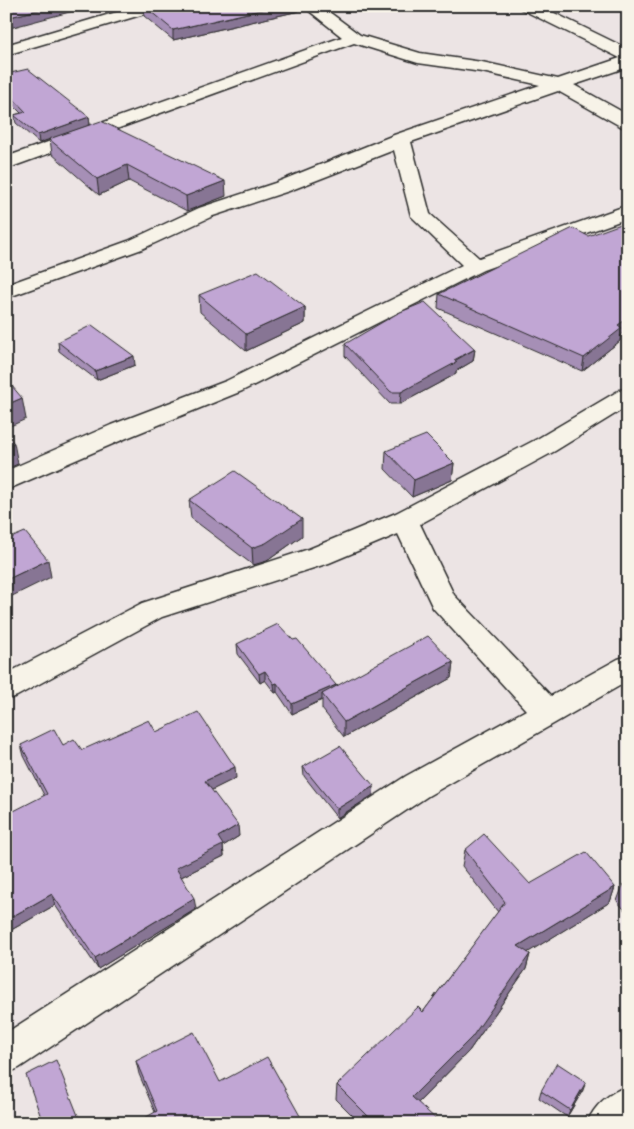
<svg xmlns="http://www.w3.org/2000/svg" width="634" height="1129" font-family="Dekko,sans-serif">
<rect width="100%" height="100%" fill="#ece4e4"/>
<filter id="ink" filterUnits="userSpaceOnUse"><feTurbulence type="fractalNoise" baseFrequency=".02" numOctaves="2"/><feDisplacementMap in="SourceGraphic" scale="10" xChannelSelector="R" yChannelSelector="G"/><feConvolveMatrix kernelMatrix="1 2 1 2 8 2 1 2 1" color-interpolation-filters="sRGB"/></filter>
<g filter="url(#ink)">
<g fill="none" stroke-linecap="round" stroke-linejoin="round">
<defs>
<g id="minor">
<polygon points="137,6 163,6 161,9 6,55 6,45"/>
<polygon points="303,6 321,6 360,35 420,53 482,62 558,79 620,58 521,9 519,6 540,6 628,49 628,67 574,85 628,115 628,128 622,127 558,91 411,142 430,214 479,258 628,205 628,218 483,270 242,391 129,437 6,490 6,471 111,425 226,381 462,265 411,216 394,150 289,191 213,216 142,249 6,298 6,285 128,241 199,208 275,183 394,135 540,85 482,72 418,63 354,43 6,169 6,157 342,37"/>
<polygon points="628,388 628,406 555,451 420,524 454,595 551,696 618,659 628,656 628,681 428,796 19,1068 6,1074 6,1033 406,776 526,710 433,608 398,534 329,563 162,617 17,696 6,700 6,674 142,603 309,549 396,513 537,439 620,390"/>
<path d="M 628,1086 L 628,1123 L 587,1123 C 595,1104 609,1093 628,1086 Z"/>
</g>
</defs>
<use href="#minor" stroke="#2b2b2b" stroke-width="3"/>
<use href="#minor" fill="#f7f3e8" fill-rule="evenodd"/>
</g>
<g fill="#a68fb6" stroke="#2b2b2b">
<polygon points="144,6 299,6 299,11 173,40 144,16"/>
<polygon points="6,74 89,117 90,125 226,196 187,211 129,181 99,195 52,154 50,139 39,143 16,123 14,115 21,113 6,98"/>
<polygon points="439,294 621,335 620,341 582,371 438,308"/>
<polygon points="199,295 305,307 305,323 246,351 200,312"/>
<polygon points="58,342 135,365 97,380 59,351"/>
<polygon points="345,344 475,349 473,361 456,371 456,374 400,404 390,404 345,356"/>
<polygon points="386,451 454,463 452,480 412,497 385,469"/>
<polygon points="189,500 302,536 267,561 253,565 191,518"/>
<polygon points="237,644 336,685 336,686 453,662 451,678 344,737 322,709 322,700 292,714 277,692 275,693 265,680 260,683 238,654"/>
<polygon points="628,707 628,728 622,722 626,708"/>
<polygon points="156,732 236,778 211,790 239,836 223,846 224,856 181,877 196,909 98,969 55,905 6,933 44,795 24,756 21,745 63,745 82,750"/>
<polygon points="303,767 373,795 337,818 304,776"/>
<polygon points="465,850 530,884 615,887 610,902 528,952 530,954 526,969 469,1051 418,1103 438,1123 360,1123 336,1099 337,1085 423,1012 498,912 462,866"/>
<polygon points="628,882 628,914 617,901 623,885"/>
<polygon points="136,1061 220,1082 155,1112 139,1074"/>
<polygon points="583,1090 567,1117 539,1098 541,1091"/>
</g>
<g fill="#877494" stroke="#2b2b2b">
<polygon points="53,6 92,6 6,29 6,18"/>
<polygon points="278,6 299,6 299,11 173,40 173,30"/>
<polygon points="89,117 90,125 39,143 38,135"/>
<polygon points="127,165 129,181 99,195 97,179"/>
<polygon points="225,181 226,196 187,211 186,196"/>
<polygon points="305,307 305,323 246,351 246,334"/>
<polygon points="628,318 628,330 621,335 620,341 582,371 584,358 618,325"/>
<polygon points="475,349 473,361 456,371 456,374 400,404 401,392"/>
<polygon points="134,356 135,365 97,380 95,371"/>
<polygon points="22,398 26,419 6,428 6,405"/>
<polygon points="14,443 18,464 6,469 6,446"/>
<polygon points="454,463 452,480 412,497 414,480"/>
<polygon points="302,519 302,536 267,561 253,565 252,548"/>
<polygon points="48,560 51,577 6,599 6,580"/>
<polygon points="453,662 451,678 344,737 344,722"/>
<polygon points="265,671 265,680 260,683 259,674"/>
<polygon points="277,683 277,692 275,693 274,684"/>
<polygon points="336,685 336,694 322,694 322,700 292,714 292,704"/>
<polygon points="235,767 236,778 206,793 205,781"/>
<polygon points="374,786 373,795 337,818 337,809"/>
<polygon points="238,825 239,836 223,846 224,856 177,879 176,868 218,837"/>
<polygon points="615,887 610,902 514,961 518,946"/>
<polygon points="52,894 55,905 6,933 6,920"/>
<polygon points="194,898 196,909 98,969 95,958"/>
<polygon points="530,954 526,969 469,1051 410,1111 412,1097"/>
<polygon points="586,1082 583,1090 567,1117 570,1110"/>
</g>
<g fill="#c1a6d4" stroke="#2b2b2b">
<polygon points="6,6 53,6 6,18"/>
<polygon points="144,6 278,6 173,30"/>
<polygon points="28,69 89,117 38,135 14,115 26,112 6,91 6,74"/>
<polygon points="101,121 225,181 186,196 127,165 97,179 49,139"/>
<polygon points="621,224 624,226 628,225 628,318 618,325 622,328 584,358 439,294 573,228 588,236"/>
<polygon points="258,271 305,307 246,334 199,295"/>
<polygon points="425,302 475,349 454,360 457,362 401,392 391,392 345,344 398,313"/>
<polygon points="92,325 134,356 95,371 58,342"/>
<polygon points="6,379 22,398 6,405"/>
<polygon points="6,434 14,443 6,446"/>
<polygon points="426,435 454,463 414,480 386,451"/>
<polygon points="235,471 302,519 266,543 252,548 189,500"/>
<polygon points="25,532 48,560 6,580 6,540"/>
<polygon points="278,624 293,640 297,639 336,685 292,704 277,683 274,684 265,671 259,674 237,644"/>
<polygon points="428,636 453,662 344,722 322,694"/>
<polygon points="198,712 235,767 205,781 238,825 218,837 223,845 176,868 194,898 95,958 52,894 6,920 6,815 47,794 21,745 54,729 63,745 74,739 82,750 149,720 156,732"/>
<polygon points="340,746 374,786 337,809 303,767"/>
<polygon points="484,834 530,884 586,852 615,887 518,946 530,954 472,1037 412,1097 439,1122 438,1123 375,1123 337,1085 418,1007 423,1012 505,902 465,850"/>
<polygon points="628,882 628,891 623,885"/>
<polygon points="194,1032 220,1082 267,1057 304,1123 136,1123 157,1111 136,1061"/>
<polygon points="56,1060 81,1123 43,1123 26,1075"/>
<polygon points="557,1063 586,1082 570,1110 541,1091"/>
</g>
</g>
<rect width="634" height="1129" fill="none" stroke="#f7f3e8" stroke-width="25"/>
<rect x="12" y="12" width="609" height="1104" fill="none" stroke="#2b2b2b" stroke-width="2" filter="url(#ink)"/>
</svg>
